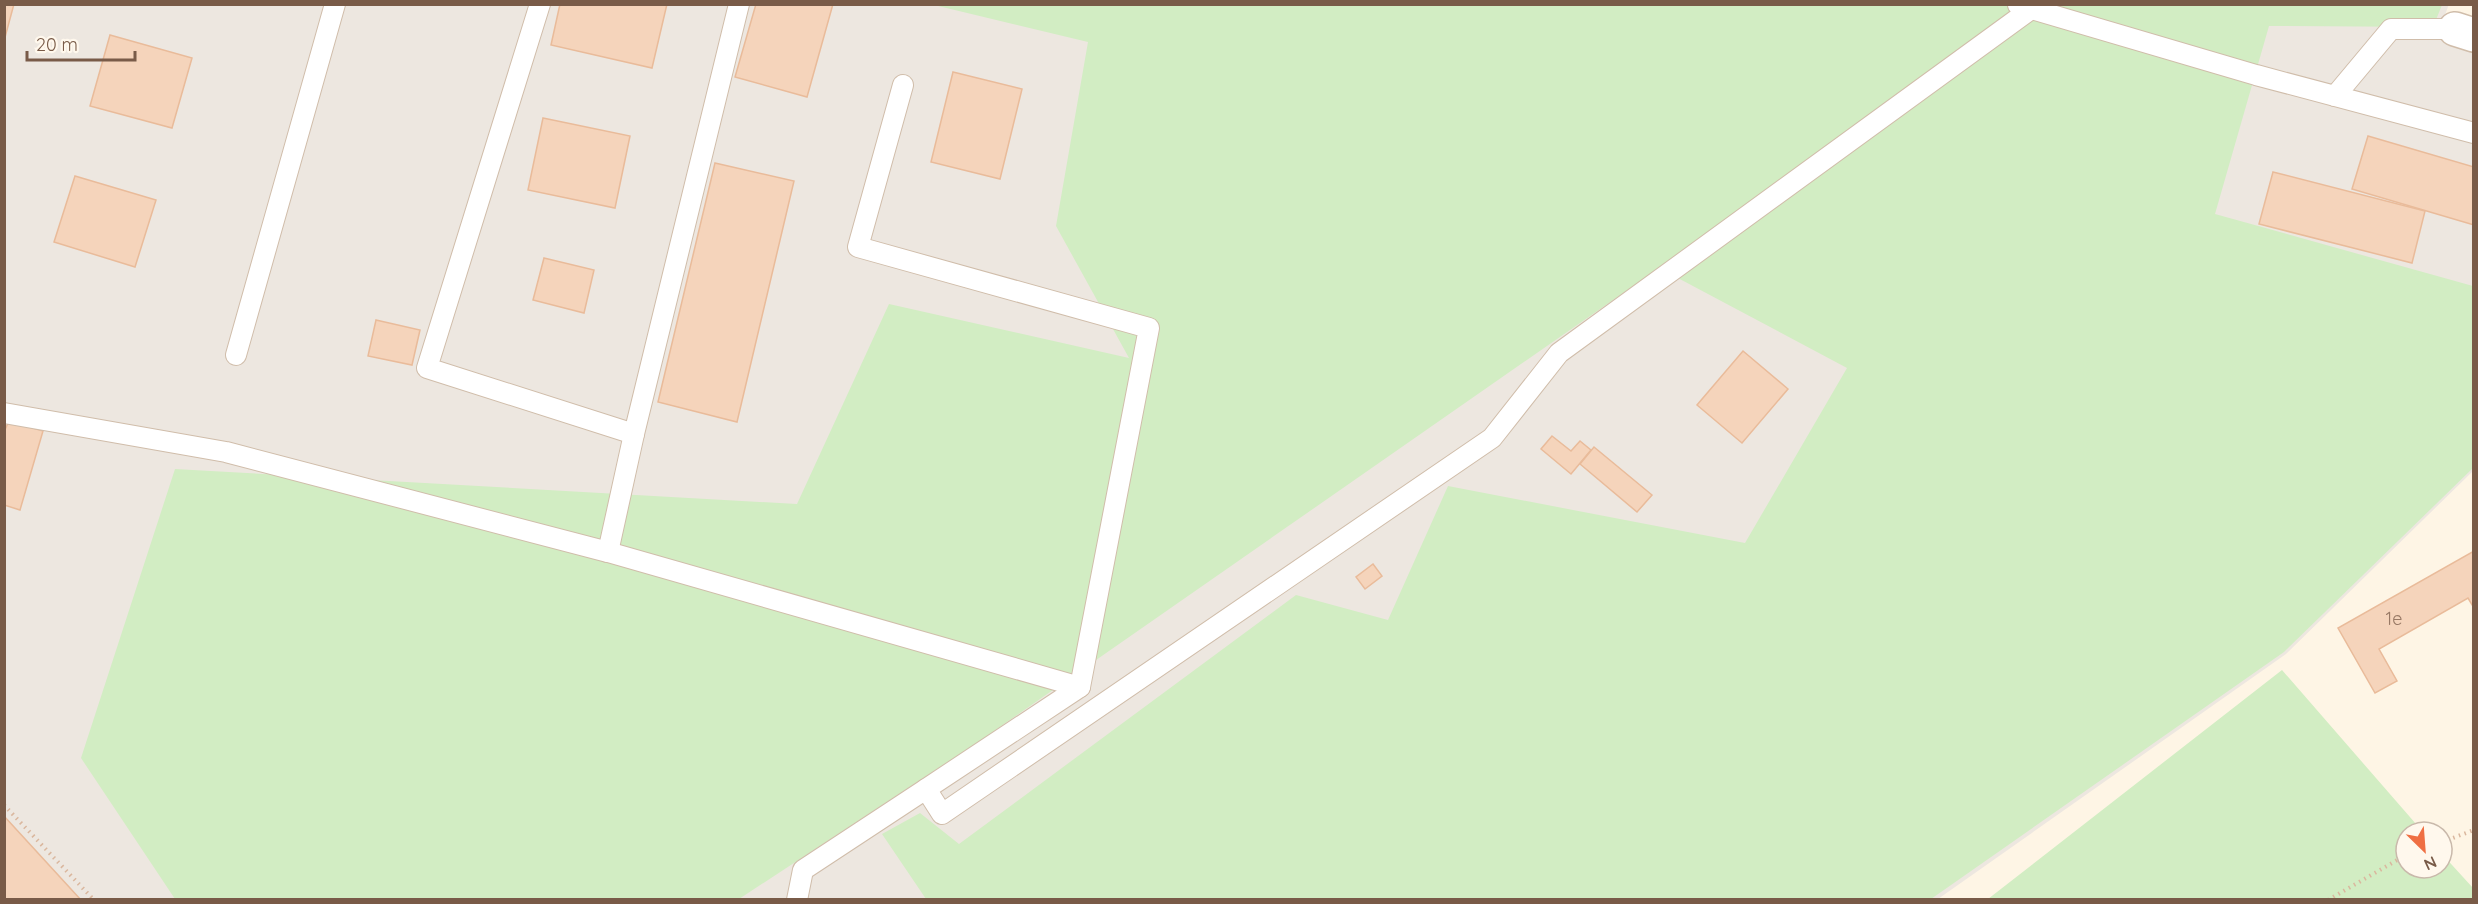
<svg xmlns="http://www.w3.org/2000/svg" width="2478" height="904" font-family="Quicksand,sans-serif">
<rect width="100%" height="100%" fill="#fef5e5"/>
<polygon fill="#ede7e0" points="2449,4 2441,26 2473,40 2473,471 2286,654 1938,899 5,900 5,5"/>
<g fill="#d2edc3">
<polygon points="934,5 2442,5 2433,27 2269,26 2215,214 2473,286 2473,468 2284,652 1931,899 926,899 882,834 920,813 959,844 1296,595 1388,620 1448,486 1745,543 1847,368 1659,268 984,738 739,899 175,899 81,758 175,469 797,504 889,304 1129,358 1056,226 1088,42"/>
<polygon points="2282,670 2423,832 2406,832 2406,868 2442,868 2442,854 2473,888 2473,899 1988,899"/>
</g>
<g fill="#f5d4bb" stroke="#e9bb9a" stroke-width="1.5">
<polygon points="4,4 14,4 4,41"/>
<polygon points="560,4 667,4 652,68 551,45"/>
<polygon points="756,4 833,4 807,97 735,77"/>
<polygon points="110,35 192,58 172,128 90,106"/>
<polygon points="953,72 1022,89 1000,179 931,162"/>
<polygon points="543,118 630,136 615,208 528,190"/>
<polygon points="2368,136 2474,167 2474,225 2352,189"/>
<polygon points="715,163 794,181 737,422 658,402"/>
<polygon points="2273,172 2425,211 2412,263 2259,224"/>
<polygon points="75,176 156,200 135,267 54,242"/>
<polygon points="544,258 594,270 584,313 533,300"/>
<polygon points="376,320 420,330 412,365 368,356"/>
<polygon points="1743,351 1788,389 1742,443 1697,405"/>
<polygon points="9,421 43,431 20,510 4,505 4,432"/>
<polygon points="1552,436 1571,451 1580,441 1591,450 1571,474 1541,449"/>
<polygon points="1594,447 1652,495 1637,512 1580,464"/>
<polygon points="2474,551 2474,608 2468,598 2379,649 2397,681 2375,693 2338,628"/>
<polygon points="1373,564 1382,576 1365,589 1356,577"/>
<polygon points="4,816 81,900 4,900"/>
</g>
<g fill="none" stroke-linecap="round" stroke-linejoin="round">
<defs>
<g id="lane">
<polyline points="540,4 427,368 634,434"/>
<polyline points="2018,5 2256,75 2474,133"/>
<polyline points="2335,96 2391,29 2455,29"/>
<polyline points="236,355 335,4"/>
<polyline points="4,413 226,452 608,552 1080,687 1149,328 858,247 903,85"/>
<polyline points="608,552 634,434 739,4"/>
<polyline points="926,789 1080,687"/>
<polyline points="797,900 803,870 926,789 942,814 1492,438 1559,353 2031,9"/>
</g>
<polyline id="street" points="2455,29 2474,35"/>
</defs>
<use href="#lane" stroke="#d0bdaa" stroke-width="22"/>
<use href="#street" stroke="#d0bdaa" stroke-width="36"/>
<g stroke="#dab79e" stroke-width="4" stroke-dasharray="1.5 4.5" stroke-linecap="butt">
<polyline points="4,805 94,900"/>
<polyline points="2442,842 2474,830"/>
<polyline points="2328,900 2406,855"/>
</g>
<use href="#lane" stroke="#fff" stroke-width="20"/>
<use href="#street" stroke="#fff" stroke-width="33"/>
</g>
<g text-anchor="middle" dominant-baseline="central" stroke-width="5" stroke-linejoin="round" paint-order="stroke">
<g font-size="18" fill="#987965">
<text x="2394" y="618">1e</text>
</g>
</g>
<rect width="2478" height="904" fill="none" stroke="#795b48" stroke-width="12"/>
<g transform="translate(2424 850) rotate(155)"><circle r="28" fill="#fff8ed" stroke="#c9b9ab" stroke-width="1.5"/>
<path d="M0-4.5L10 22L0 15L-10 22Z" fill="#ef6f43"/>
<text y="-9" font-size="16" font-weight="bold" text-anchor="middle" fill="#795b48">N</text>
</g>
<path d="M27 51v9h108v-9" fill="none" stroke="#795b48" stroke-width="3"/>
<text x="36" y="51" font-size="18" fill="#795b48" stroke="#fff8ed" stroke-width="4.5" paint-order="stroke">20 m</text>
</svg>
